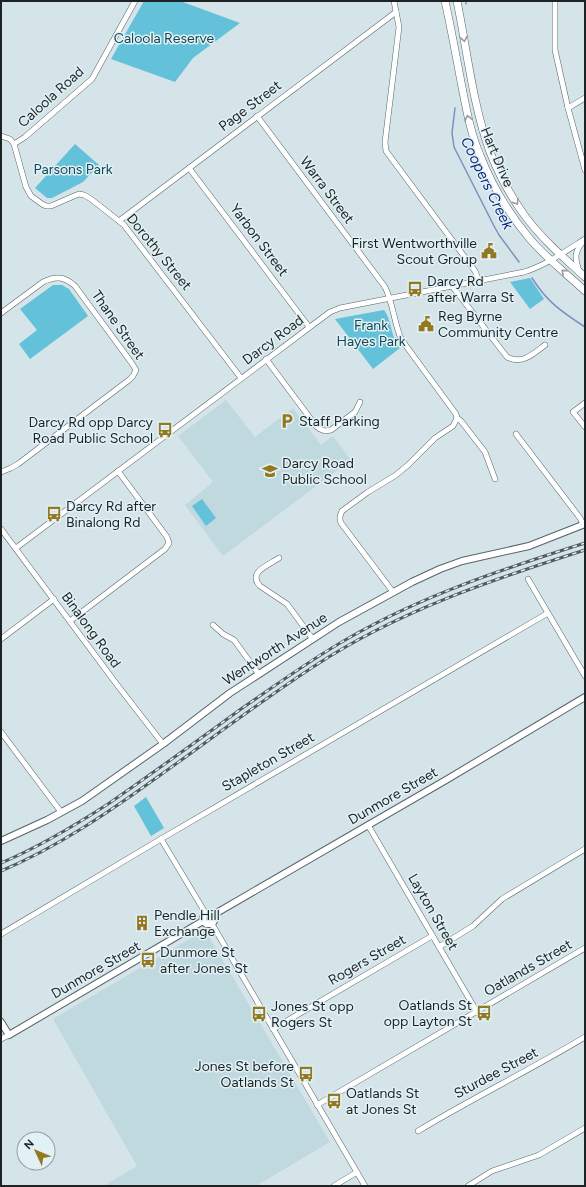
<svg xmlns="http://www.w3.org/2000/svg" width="586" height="1187" font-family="Figtree,sans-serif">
<rect width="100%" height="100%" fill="#d4e4e8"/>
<g fill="#c0d9df">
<polygon points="226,400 255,437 293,408 321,445 333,436 351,460 223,556 185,505 213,482 178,436"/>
<polygon points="205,930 330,1142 256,1186 105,1186 105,1185 137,1166 53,1019"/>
</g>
<g fill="#63c2d9">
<polygon points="144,1 180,1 240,23 193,58 175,82 111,59"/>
<polygon points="75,144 99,165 83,182 52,198 47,198 35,188"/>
<polygon points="530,278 544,299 530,309 510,282"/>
<polygon points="53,285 62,285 69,289 88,316 30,359 19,344 37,330 20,309"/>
<path d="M 384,310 C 392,320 390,336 400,348 L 373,369 L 335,319 Z"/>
<polygon points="202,499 216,518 206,526 192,506"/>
<polygon points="146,797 164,828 151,836 134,806"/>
</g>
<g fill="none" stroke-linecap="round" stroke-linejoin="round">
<g stroke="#7c92bd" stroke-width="1.5">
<polyline points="466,1 466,4"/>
<polyline points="455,108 452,133 454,147 494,226 499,235 519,262"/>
<path d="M 532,278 C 547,302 562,312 585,327"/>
</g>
<defs>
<g id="minor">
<polyline points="394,1 399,27 385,142 386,151 475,271 479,281"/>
<polyline points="555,1 555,50 568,108 585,170"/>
<polyline points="568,108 585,98"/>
<path d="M 257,116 L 385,287 C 393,303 394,322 401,339 L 456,414 L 457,418 L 453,426 L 435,438 L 408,465 L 396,475 L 368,492 L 342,511 C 340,516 339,518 341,523 L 393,592"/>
<polyline points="1,136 10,139 14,144 26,187 31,196 42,204 46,206 51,206 74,196 79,194 84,195 91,199 124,225 241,378"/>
<polyline points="14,144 25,137 92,79 135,1"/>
<polyline points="189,168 309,327"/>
<polyline points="119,221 396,12"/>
<path d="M 579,271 C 575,259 574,253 582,243"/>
<path d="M 452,286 L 507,357 C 522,365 533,354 545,345"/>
<path d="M 1,313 L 43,282 C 55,276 64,276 75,286 L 131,362 L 136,370 L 133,376 L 129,380 L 18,464 L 11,468 L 1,472"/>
<polyline points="266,359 316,426 320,429 325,431 331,430 355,412 360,402"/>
<polyline points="585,403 573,412 585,427"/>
<polyline points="457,418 461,421 485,452 495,479"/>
<polyline points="516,434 580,518 583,524"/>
<polyline points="1,529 118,686 163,744"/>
<path d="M 16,548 L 330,312 L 340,308 L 524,272 C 546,265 566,251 585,239"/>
<path d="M 279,558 C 269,565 247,572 260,586 L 287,604 L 312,638"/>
<polyline points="528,579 585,676"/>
<polyline points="70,621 165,549 169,543 167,537 118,471"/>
<polyline points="213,625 223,634 234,640 258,673"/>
<polyline points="1,639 54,599"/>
<polyline points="1,732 61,812"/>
<polyline points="368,825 477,1012"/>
<polyline points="161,839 206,914"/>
<polyline points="212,924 365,1186"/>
<polyline points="1,934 161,839 548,613"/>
<polyline points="439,947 473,926 502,899 585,849"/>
<polyline points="273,1029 432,936"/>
<polyline points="1,1039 9,1035"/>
<polyline points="317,1105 585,948"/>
<path d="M 418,1131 C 473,1098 530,1070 585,1037"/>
<polyline points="334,1186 357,1172"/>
<polyline points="468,1186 492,1171 539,1155 585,1128"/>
</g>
<g id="major">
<polyline points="1,841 47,820 82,801 163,744 230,693 339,622 412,582 440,569 462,561 529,546 585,524"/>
<polyline points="213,915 446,780 585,697"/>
<polyline points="203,921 206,924 212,924 214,921 213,915"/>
<path d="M 203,921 C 202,917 204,914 209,913 L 213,915"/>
<polyline points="1,1022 9,1035 203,921"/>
</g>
<g id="highway">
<path d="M 445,1 C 451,28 456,55 461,82 C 466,107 470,132 480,155 C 492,186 509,214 530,239 C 546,258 567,274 585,291"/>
<path d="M 457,1 C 467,50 473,106 490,152 C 499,175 511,197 525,216 C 542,239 564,258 585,277"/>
</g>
</defs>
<use href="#minor" stroke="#576468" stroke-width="6"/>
<use href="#major" stroke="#576468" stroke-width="8"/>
<use href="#highway" stroke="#576468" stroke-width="8"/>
<use href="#minor" stroke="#fff" stroke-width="5"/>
<use href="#major" stroke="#fff" stroke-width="6"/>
<use href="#highway" stroke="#fff" stroke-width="7"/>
<defs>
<g id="rail">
<path d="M 1,863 C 39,847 74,826 108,804 C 153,773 197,741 241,709 C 276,685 310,660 347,639 C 421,596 503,569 585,543"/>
<path d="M 1,871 C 58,847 109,812 159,776 C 211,739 261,701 313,667 C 396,612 491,580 585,550"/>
</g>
</defs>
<use href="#rail" stroke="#525b5d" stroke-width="3"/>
<use href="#rail" stroke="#e1f1f5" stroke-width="1.5" stroke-dasharray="4.5" stroke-linecap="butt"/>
</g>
<defs><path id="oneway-chevron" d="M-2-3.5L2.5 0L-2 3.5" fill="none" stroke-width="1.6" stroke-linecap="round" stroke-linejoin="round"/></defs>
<g stroke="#999c9d">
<use href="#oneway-chevron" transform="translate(464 39) rotate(80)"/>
<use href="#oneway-chevron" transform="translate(468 118) rotate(-102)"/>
<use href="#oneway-chevron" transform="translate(516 202) rotate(57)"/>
<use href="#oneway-chevron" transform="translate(564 272) rotate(-138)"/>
</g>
<defs>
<symbol id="civic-bare" viewBox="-9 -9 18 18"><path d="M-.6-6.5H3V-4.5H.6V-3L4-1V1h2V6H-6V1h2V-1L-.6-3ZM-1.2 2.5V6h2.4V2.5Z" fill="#93781f" stroke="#e1f1f5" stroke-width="2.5" paint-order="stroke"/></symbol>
<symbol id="bus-bare" viewBox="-9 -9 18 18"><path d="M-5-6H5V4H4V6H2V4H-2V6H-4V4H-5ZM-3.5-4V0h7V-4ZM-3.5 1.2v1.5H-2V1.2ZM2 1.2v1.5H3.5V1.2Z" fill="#93781f" stroke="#e1f1f5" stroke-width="2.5" paint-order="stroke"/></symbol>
<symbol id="parking-bare" viewBox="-9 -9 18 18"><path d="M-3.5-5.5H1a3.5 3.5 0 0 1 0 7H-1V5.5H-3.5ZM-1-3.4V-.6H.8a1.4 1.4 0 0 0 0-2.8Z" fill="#93781f" stroke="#e1f1f5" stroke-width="2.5" paint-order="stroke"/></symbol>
<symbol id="school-bare" viewBox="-9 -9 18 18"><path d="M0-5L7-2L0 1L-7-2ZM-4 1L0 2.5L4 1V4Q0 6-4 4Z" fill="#93781f" stroke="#e1f1f5" stroke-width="2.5" paint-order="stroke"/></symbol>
<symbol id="building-bare" viewBox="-9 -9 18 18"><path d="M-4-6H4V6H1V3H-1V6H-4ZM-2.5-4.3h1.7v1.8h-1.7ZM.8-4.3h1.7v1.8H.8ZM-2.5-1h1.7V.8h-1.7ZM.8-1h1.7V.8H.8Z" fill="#93781f" stroke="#e1f1f5" stroke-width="2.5" paint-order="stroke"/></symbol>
</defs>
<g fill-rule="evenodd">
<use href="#civic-bare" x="478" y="240" width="22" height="22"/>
<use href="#bus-bare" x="404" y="278" width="22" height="22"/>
<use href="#civic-bare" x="415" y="313" width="22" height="22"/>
<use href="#parking-bare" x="276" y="410" width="22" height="22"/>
<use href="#bus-bare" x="154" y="419" width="22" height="22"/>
<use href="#school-bare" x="259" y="460" width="22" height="22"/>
<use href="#bus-bare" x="43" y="503" width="22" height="22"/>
<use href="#building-bare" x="131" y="912" width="22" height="22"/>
<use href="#bus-bare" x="137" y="949" width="22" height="22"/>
<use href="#bus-bare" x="473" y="1002" width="22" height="22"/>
<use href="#bus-bare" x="248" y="1003" width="22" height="22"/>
<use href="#bus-bare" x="295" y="1063" width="22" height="22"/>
<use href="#bus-bare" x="323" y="1090" width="22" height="22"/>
</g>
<g text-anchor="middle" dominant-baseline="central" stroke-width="3" stroke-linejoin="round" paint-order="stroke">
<g font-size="14" fill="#114854" stroke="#e1f1f5">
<text x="164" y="38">Caloola Reserve</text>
<text x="73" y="169">Parsons Park</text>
<text x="371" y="325">Frank<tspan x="371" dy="16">Hayes Park</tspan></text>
</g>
<g font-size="14" fill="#1d2325" stroke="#e1f1f5">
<text transform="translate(51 97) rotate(-42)">Caloola Road</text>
<text transform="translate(250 106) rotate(-37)">Page Street</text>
<text transform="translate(497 157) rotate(67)">Hart Drive</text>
<text transform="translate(327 190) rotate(53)">Warra Street</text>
<text transform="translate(259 240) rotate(53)">Yarbon Street</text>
<text transform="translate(159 252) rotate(51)">Dorothy Street</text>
<text transform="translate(118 325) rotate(55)">Thane Street</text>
<text transform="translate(273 340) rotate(-37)">Darcy Road</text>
<text transform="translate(91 630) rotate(54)">Binalong Road</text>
<text transform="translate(275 649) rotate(-33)">Wentworth Avenue</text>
<text transform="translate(268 762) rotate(-30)">Stapleton Street</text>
<text transform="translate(393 796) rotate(-30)">Dunmore Street</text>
<text transform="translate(433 912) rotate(60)">Layton Street</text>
<text transform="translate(367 960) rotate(-30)">Rogers Street</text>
<text transform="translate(528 968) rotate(-30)">Oatlands Street</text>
<text transform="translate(96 970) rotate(-30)">Dunmore Street</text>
<text transform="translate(496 1073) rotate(-28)">Sturdee Street</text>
</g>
<g font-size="14" fill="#1d2325" stroke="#e1f1f5" text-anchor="start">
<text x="477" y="243" text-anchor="end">First Wentworthville<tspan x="477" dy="16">Scout Group</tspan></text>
<text x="427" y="281">Darcy Rd<tspan x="427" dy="16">after Warra St</tspan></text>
<text x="438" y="316">Reg Byrne<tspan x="438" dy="16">Community Centre</tspan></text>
<text x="299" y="421">Staff Parking</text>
<text x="153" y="422" text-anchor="end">Darcy Rd opp Darcy<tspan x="153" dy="16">Road Public School</tspan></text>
<text x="282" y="463">Darcy Road<tspan x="282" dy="16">Public School</tspan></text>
<text x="66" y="506">Darcy Rd after<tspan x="66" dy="16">Binalong Rd</tspan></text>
<text x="154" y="915">Pendle Hill<tspan x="154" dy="16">Exchange</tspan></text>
<text x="160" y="952">Dunmore St<tspan x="160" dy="16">after Jones St</tspan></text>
<text x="472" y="1005" text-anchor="end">Oatlands St<tspan x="472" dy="16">opp Layton St</tspan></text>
<text x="271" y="1006">Jones St opp<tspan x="271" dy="16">Rogers St</tspan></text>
<text x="294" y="1066" text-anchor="end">Jones St before<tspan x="294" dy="16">Oatlands St</tspan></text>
<text x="346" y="1093">Oatlands St<tspan x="346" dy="16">at Jones St</tspan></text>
</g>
<g font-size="15" font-style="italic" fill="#102a7e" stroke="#e1f1f5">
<text transform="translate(487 183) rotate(64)">Coopers Creek</text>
</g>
</g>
<rect width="586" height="1187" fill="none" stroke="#1d2325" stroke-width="4"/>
<g transform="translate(36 1151) rotate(314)"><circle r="19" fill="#e1f1f5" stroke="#939fa2"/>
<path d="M0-3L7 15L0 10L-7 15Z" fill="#93781f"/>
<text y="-6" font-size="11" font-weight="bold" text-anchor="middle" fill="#1d2325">N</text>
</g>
</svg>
